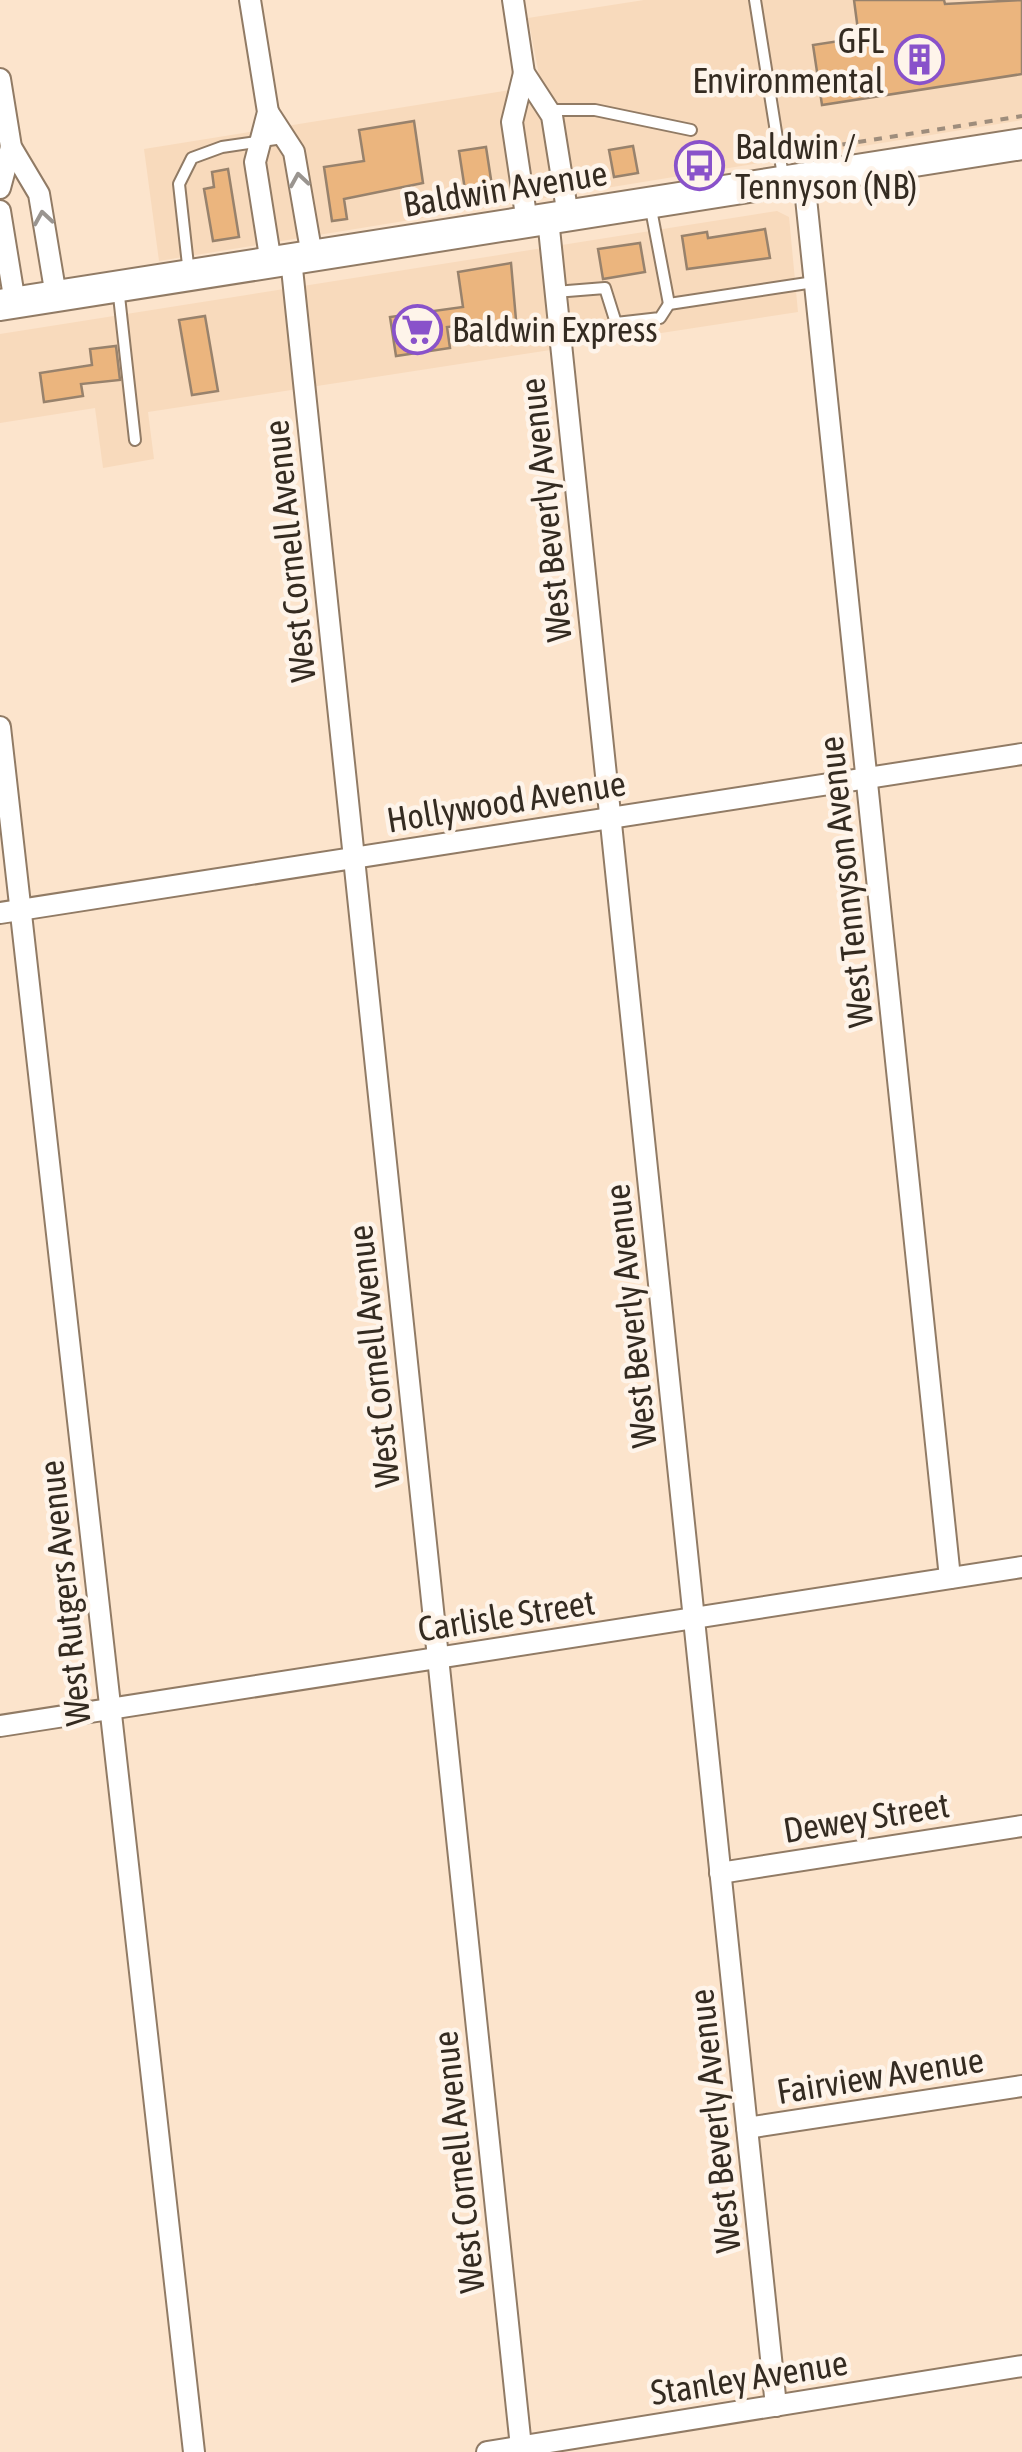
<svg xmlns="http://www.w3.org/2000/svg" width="1022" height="2452" font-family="'Asap Condensed',sans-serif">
<rect width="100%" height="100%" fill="#fce4cc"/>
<g fill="#f8dabc">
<polygon points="644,0 1022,0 1022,120 159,261 144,149 541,85 528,18"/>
<polygon points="777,211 789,217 798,312 148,412 154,459 103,468 95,408 0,423 0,334"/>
</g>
<g fill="#ebb57e" stroke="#98826c" stroke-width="2.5">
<polygon points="854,0 944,0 945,4 1022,0 1022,74 822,105 813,45 859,38"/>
<polygon points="414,121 423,183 344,199 347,219 332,221 324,167 364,161 359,130"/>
<polygon points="633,146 638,173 614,177 609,150"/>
<polygon points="486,147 492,186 465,190 459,151"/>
<polygon points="228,169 239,237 213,241 204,189 214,187 212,172"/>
<polygon points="765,229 770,258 687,269 682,236 707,232 708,238"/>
<polygon points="640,243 645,272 603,279 598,249"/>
<polygon points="511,263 516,320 447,327 450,348 396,356 390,317 463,307 458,272"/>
<polygon points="205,316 218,391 192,395 179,320"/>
<polygon points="116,346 120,380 81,384 83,396 44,402 40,373 92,365 90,349"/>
</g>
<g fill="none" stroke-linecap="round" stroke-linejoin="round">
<defs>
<g id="service">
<polyline points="755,0 783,176"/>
<polyline points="550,110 595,110 691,130"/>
<polyline points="650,204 669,304 814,282"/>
<polyline points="189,274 179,184 192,158 222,147 283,138"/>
<polyline points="118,287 135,440"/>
<polyline points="555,292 605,288 616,323 660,318 669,304"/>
</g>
<g id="minor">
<polyline points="250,0 268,112 255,162 271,263"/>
<polyline points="513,0 524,73 552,116 568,216"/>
<polyline points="524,73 512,122 527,222"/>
<polyline points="0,79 11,147 39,194 56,296"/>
<polyline points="268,112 294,152 312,256"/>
<polyline points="804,179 950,1578"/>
<polyline points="0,188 11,147"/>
<polyline points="0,211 15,303"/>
<polyline points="548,219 776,2406"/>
<polyline points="291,259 521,2447"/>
<polyline points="0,727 194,2452"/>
<polyline points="0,913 1022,754"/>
<polyline points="0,1726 1022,1567"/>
<polyline points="720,1873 1022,1826"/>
<polyline points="747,2128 1022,2086"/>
<polyline points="487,2452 1022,2366"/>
</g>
<polyline id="secondary" points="0,305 1022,144"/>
</defs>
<use href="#service" stroke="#917b65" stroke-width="14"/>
<use href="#minor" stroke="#917b65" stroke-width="24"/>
<use href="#secondary" stroke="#917b65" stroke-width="34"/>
<polyline stroke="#9e8d7c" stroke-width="4" stroke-dasharray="8 8" stroke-linecap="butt" points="795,152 1022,116"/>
<use href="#service" stroke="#fff" stroke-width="10"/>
<use href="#minor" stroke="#fff" stroke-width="20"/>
<use href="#secondary" stroke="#fff" stroke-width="30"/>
</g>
<defs><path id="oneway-chevron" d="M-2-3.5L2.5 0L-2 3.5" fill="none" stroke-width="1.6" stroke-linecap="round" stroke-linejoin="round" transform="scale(2.5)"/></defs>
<g stroke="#9a9590">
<use href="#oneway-chevron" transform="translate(299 180) rotate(-99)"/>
<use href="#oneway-chevron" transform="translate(43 218) rotate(-99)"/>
</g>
<defs>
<symbol id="building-ring" viewBox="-11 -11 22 22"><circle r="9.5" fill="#fef4ea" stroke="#8952ca" stroke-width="1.5"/><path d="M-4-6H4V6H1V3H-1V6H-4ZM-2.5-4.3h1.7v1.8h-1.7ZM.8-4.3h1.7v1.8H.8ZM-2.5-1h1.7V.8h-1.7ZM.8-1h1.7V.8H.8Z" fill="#8952ca"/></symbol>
<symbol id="bus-ring" viewBox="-11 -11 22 22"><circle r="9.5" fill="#fef4ea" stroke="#8952ca" stroke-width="1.5"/><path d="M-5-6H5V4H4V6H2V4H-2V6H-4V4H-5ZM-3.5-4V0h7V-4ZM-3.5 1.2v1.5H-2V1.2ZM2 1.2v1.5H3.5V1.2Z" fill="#8952ca"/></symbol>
<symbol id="supermarket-ring" viewBox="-11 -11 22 22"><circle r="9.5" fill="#fef4ea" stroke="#8952ca" stroke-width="1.5"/><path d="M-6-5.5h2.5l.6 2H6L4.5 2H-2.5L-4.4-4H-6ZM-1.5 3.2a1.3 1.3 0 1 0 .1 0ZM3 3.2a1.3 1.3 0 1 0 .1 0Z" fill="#8952ca"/></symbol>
</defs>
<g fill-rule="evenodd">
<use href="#building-ring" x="892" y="32" width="55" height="55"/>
<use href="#bus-ring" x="672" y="138" width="55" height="55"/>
<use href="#supermarket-ring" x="390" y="302" width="55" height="55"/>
</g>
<g text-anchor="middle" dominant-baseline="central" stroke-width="9" stroke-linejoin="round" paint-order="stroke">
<g font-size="35" fill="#342b21" stroke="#fef4ea" text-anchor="start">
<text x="884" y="40" text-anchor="end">GFL<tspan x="884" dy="40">Environmental</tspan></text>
<text x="735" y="146">Baldwin /<tspan x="735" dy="40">Tennyson (NB)</tspan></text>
<text x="452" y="329">Baldwin Express</text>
</g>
<g font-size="35" fill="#342b21" stroke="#fef4ea">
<text transform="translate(505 188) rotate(-9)">Baldwin Avenue</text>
<text transform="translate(545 510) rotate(-96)">West Beverly Avenue</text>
<text transform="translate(289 551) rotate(-96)">West Cornell Avenue</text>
<text transform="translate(506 801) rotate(-9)">Hollywood Avenue</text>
<text transform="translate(845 882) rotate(-96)">West Tennyson Avenue</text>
<text transform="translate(630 1316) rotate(-96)">West Beverly Avenue</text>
<text transform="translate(373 1356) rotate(-96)">West Cornell Avenue</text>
<text transform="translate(64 1593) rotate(-96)">West Rutgers Avenue</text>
<text transform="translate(506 1615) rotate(-9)">Carlisle Street</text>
<text transform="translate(866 1817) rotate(-9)">Dewey Street</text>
<text transform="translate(880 2075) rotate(-9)">Fairview Avenue</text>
<text transform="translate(714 2121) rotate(-96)">West Beverly Avenue</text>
<text transform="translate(458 2162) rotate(-96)">West Cornell Avenue</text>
<text transform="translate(749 2377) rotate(-9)">Stanley Avenue</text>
</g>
</g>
</svg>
